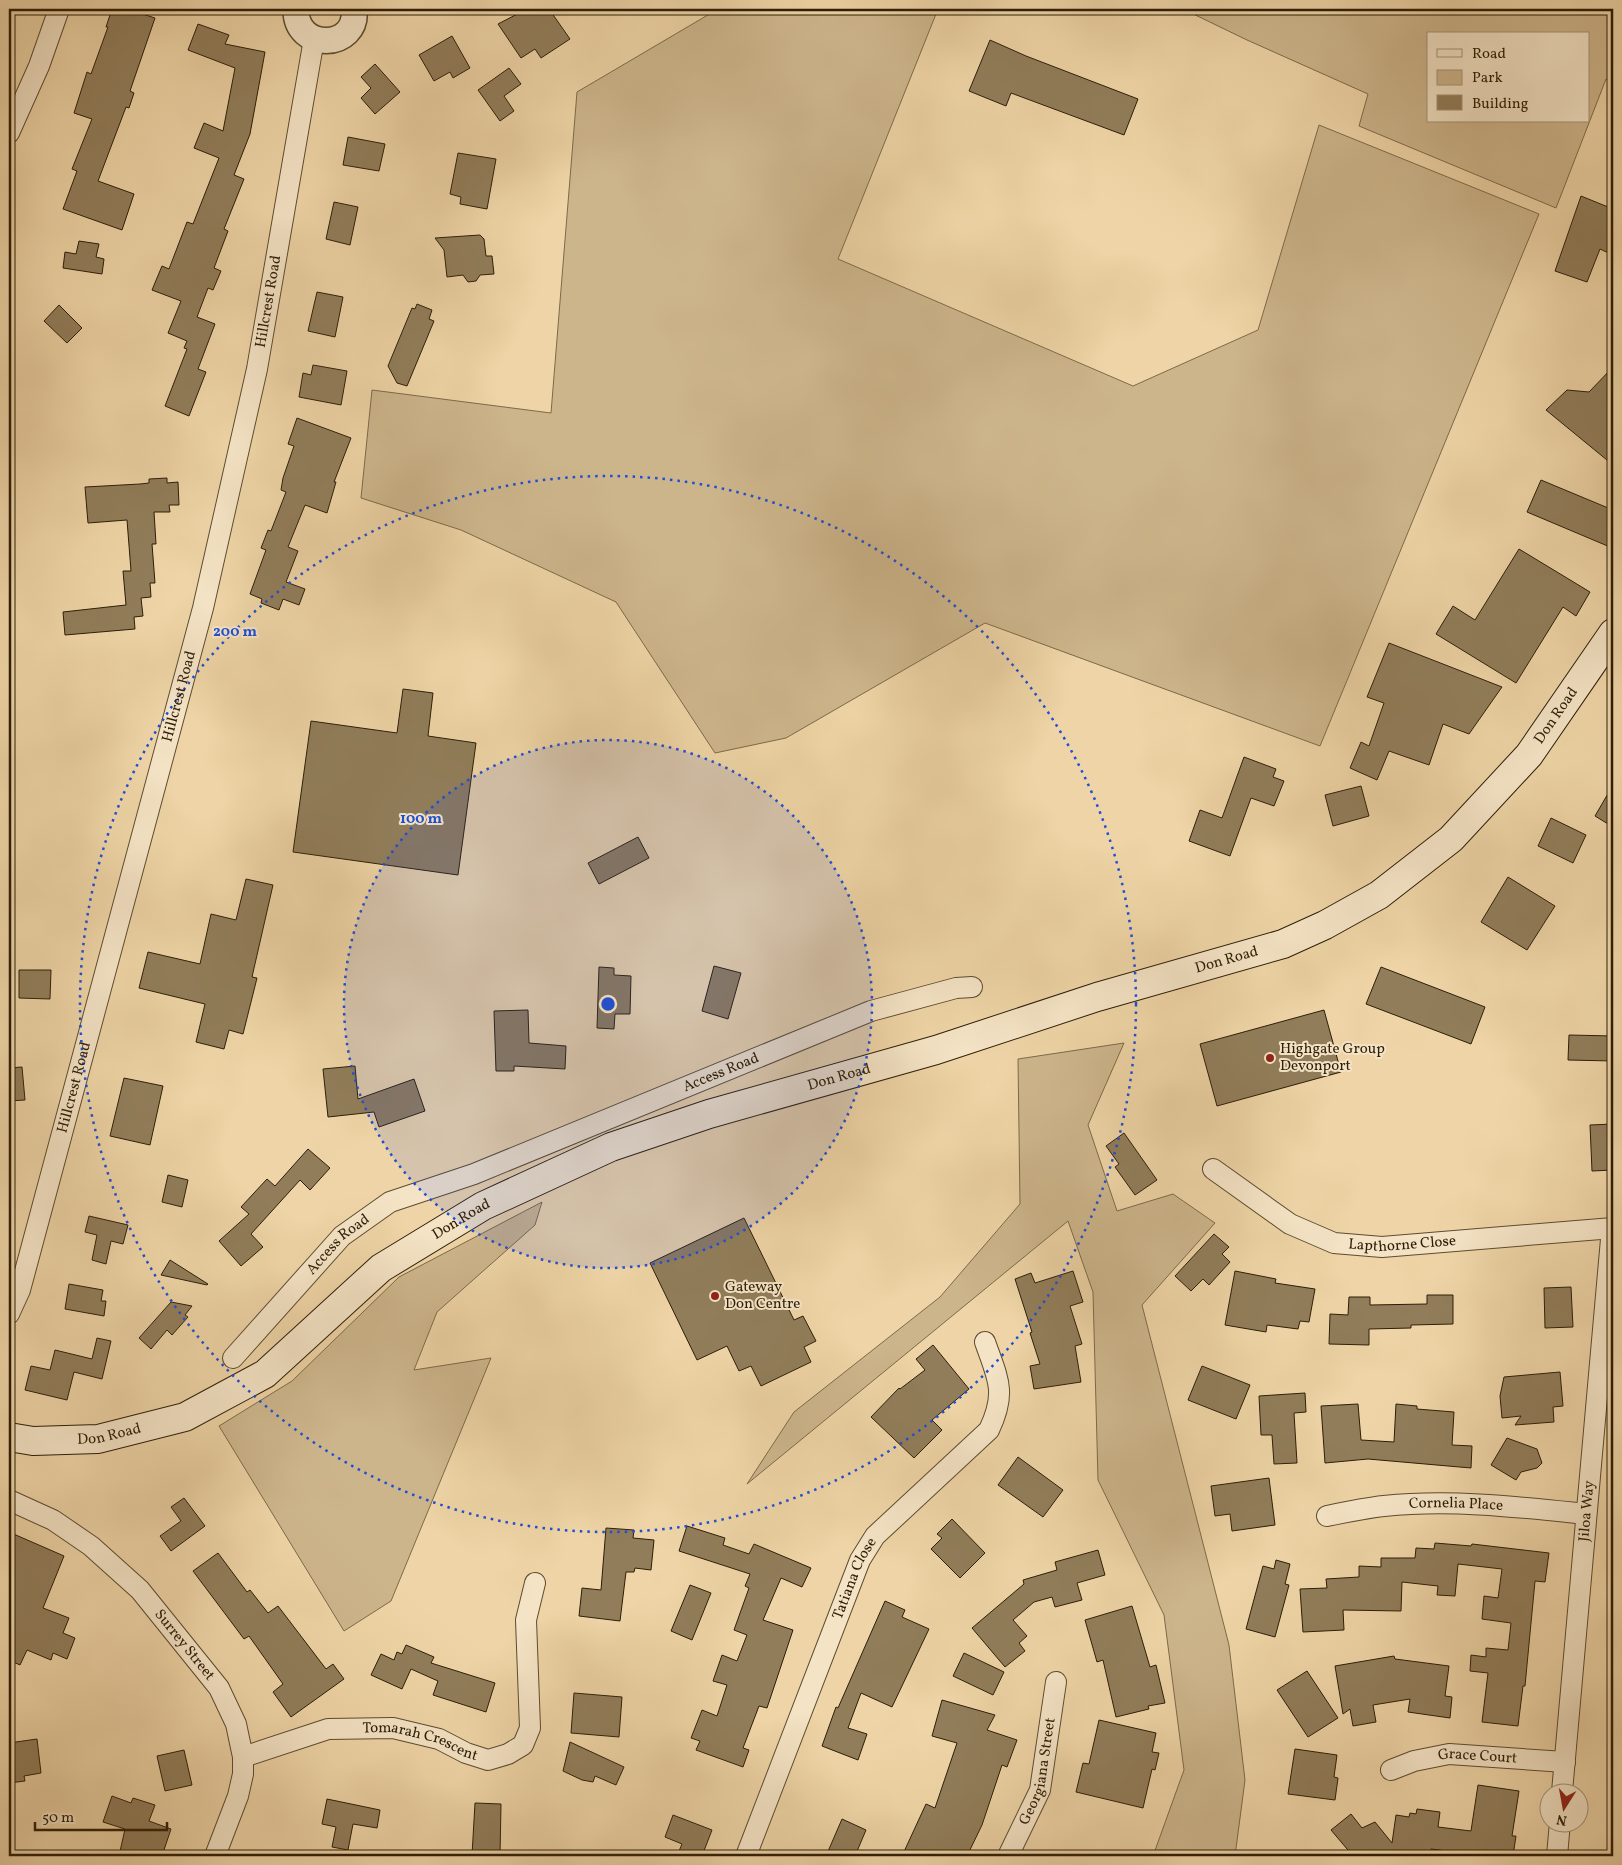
<svg xmlns="http://www.w3.org/2000/svg" width="1622" height="1865" font-family="Vollkorn,serif">
<rect width="100%" height="100%" fill="#eed4a6"/>
<filter id="stains"><feTurbulence type="fractalNoise" baseFrequency=".004" numOctaves="4"/><feColorMatrix values="0 0 0 0 .2 0 0 0 0 .09 0 0 0 0 .02 0 0 0 .5 -.17"/></filter>
<radialGradient id="worn" r=".72"><stop offset=".6" stop-color="#630" stop-opacity="0"/><stop offset="1" stop-color="#630" stop-opacity=".3"/></radialGradient>
<g fill="#cdb58b" stroke="#7d6a4a" fill-rule="evenodd">
<polygon points="718,9 938,9 838,259 1133,386 1258,330 1319,125 1539,214 1320,746 985,623 786,738 715,753 616,602 461,530 361,498 372,390 551,413 577,92"/>
<path d="M 1183,9 L 1613,9 L 1613,82 L 1606,79 L 1556,208 L 1359,126 L 1368,94 L 1247,40 ZM 1428,34 L 1588,34 L 1588,121 L 1428,121 Z"/>
<polygon points="1124,1043 1088,1125 1117,1211 1173,1194 1215,1223 1142,1305 1229,1645 1245,1780 1235,1856 1153,1856 1184,1770 1164,1615 1098,1480 1093,1292 1068,1221 747,1484 794,1412 940,1297 1020,1204 1018,1059"/>
<polygon points="542,1202 535,1225 437,1312 414,1370 491,1358 391,1601 344,1631 219,1426 292,1381 399,1277"/>
</g>
<g fill="#917d5a" stroke="#2d1e08">
<polygon points="112,9 127,9 155,18 130,91 134,93 129,108 126,107 98,181 134,194 122,230 63,209 77,171 72,169 92,119 74,113 87,72 91,74 108,27 106,27"/>
<polygon points="527,9 549,9 570,39 541,58 535,49 521,58 498,24"/>
<polygon points="198,24 229,35 225,44 265,52 250,134 234,175 244,179 224,229 228,231 214,268 221,271 213,290 208,288 197,317 215,324 198,369 206,372 189,416 165,406 187,349 184,348 187,341 168,333 181,301 152,290 162,266 169,269 187,222 193,224 219,158 194,148 204,123 223,131 235,68 188,50"/>
<polygon points="452,36 470,68 453,78 450,72 434,81 419,55"/>
<polygon points="990,40 1026,56 1138,99 1124,135 1011,93 1006,106 969,91"/>
<polygon points="375,64 400,92 375,114 361,98 371,88 361,77"/>
<polygon points="509,68 521,84 504,96 514,111 500,121 478,90"/>
<polygon points="348,137 385,144 379,171 343,165"/>
<polygon points="458,153 496,159 487,209 460,204 461,197 450,194"/>
<polygon points="1581,196 1613,209 1613,255 1600,249 1587,282 1555,271"/>
<polygon points="334,202 358,207 350,245 326,239"/>
<polygon points="480,235 484,239 486,256 492,256 494,274 480,275 476,281 468,282 463,275 447,277 444,250 435,238"/>
<polygon points="79,241 99,244 96,257 104,259 102,274 63,268 65,252 76,254"/>
<polygon points="317,292 343,297 335,337 308,331"/>
<polygon points="417,304 432,310 429,319 434,321 407,386 397,383 388,366 412,308 415,309"/>
<polygon points="59,305 82,328 67,343 44,321"/>
<polygon points="313,365 347,371 341,405 299,397 303,373 311,375"/>
<polygon points="1613,367 1613,465 1546,410 1567,390 1589,392"/>
<polygon points="297,418 351,438 334,482 336,482 327,513 305,505 288,547 298,551 286,582 305,589 299,605 283,599 279,610 261,603 262,599 250,594 266,550 261,548 268,530 271,531 286,492 281,490 283,478 294,446 288,444"/>
<polygon points="167,478 167,483 178,482 179,505 169,505 170,512 154,512 156,544 152,544 155,583 150,583 151,597 141,598 143,616 134,617 135,629 65,635 63,612 126,605 123,571 131,571 127,520 88,523 85,487 140,484 149,483 149,479"/>
<polygon points="1541,480 1613,510 1613,539 1610,547 1527,512"/>
<polygon points="1519,549 1590,592 1576,616 1563,607 1516,683 1436,634 1453,606 1475,620"/>
<polygon points="1389,643 1502,687 1469,734 1443,724 1429,765 1389,751 1377,780 1350,768 1361,742 1369,746 1384,703 1367,697"/>
<polygon points="403,689 433,693 428,736 476,743 458,875 293,852 311,721 397,733"/>
<polygon points="1244,757 1276,769 1273,777 1284,781 1274,806 1251,798 1230,856 1189,841 1200,810 1222,818"/>
<polygon points="1613,785 1613,827 1595,816"/>
<polygon points="1361,786 1369,816 1333,826 1325,795"/>
<polygon points="1551,818 1586,835 1573,863 1538,846"/>
<polygon points="638,837 649,858 599,884 588,863"/>
<polygon points="1508,877 1555,906 1527,950 1481,922"/>
<polygon points="246,879 273,885 252,977 257,978 243,1034 229,1030 224,1049 196,1042 205,1004 139,988 148,952 200,964 211,914 236,920"/>
<polygon points="714,966 741,973 728,1019 702,1011"/>
<polygon points="599,967 614,968 614,975 631,976 630,1014 615,1014 614,1029 597,1028"/>
<polygon points="1381,967 1485,1007 1471,1044 1366,1004"/>
<polygon points="19,970 51,970 50,999 19,998"/>
<polygon points="528,1010 529,1043 566,1046 565,1069 514,1066 514,1071 496,1071 494,1011"/>
<polygon points="1324,1010 1341,1072 1217,1106 1200,1044"/>
<polygon points="1569,1035 1613,1036 1613,1061 1568,1060"/>
<polygon points="355,1066 358,1099 414,1079 425,1111 379,1127 374,1112 328,1117 323,1069"/>
<polygon points="22,1067 25,1100 9,1101 9,1068"/>
<polygon points="124,1078 163,1086 150,1145 110,1136"/>
<polygon points="1613,1124 1613,1170 1592,1171 1590,1125"/>
<polygon points="1124,1133 1157,1180 1135,1195 1115,1167 1119,1164 1106,1146"/>
<polygon points="308,1149 330,1168 310,1190 300,1180 251,1234 263,1247 241,1266 219,1241 249,1214 241,1207 267,1179 275,1186"/>
<polygon points="168,1175 188,1180 182,1207 162,1202"/>
<polygon points="89,1216 128,1225 123,1244 111,1241 106,1264 92,1260 97,1235 85,1232"/>
<polygon points="744,1218 794,1320 803,1316 816,1341 804,1347 811,1362 761,1386 751,1366 739,1371 727,1346 697,1360 650,1263"/>
<polygon points="1214,1234 1229,1247 1222,1254 1230,1262 1209,1285 1203,1279 1191,1291 1175,1276"/>
<polygon points="170,1260 208,1284 207,1285 161,1275"/>
<polygon points="1073,1271 1083,1302 1070,1306 1082,1344 1075,1346 1081,1382 1034,1389 1030,1366 1040,1364 1030,1333 1032,1332 1015,1279 1031,1273 1035,1283"/>
<polygon points="1235,1271 1276,1279 1275,1283 1315,1289 1309,1322 1300,1321 1298,1329 1267,1325 1266,1332 1225,1325"/>
<polygon points="69,1284 103,1290 101,1301 106,1301 104,1316 65,1309"/>
<polygon points="1571,1287 1573,1327 1545,1328 1544,1288"/>
<polygon points="1427,1295 1453,1295 1453,1324 1411,1325 1411,1328 1369,1329 1369,1345 1329,1344 1330,1314 1348,1315 1349,1297 1370,1297 1370,1305 1427,1304"/>
<polygon points="171,1302 192,1306 185,1315 188,1317 172,1335 167,1330 151,1349 139,1338"/>
<polygon points="97,1338 111,1341 102,1379 74,1372 67,1400 25,1390 31,1366 50,1370 55,1350 92,1359"/>
<polygon points="933,1345 969,1389 932,1420 942,1430 914,1458 871,1417 899,1388 900,1389 925,1370 916,1359"/>
<polygon points="1202,1366 1250,1385 1236,1419 1188,1400"/>
<polygon points="1560,1372 1563,1406 1553,1407 1554,1422 1515,1425 1521,1416 1502,1418 1500,1396 1504,1377"/>
<polygon points="1305,1393 1306,1412 1294,1413 1297,1463 1274,1464 1272,1435 1261,1435 1259,1396"/>
<polygon points="1358,1404 1361,1440 1394,1442 1396,1404 1417,1406 1417,1409 1454,1412 1452,1445 1472,1446 1471,1468 1368,1459 1325,1463 1321,1406"/>
<polygon points="1507,1438 1537,1449 1542,1463 1537,1468 1521,1472 1516,1480 1491,1465"/>
<polygon points="1018,1457 1063,1490 1043,1517 998,1485"/>
<polygon points="1269,1478 1275,1525 1232,1531 1230,1514 1215,1516 1211,1486"/>
<polygon points="184,1498 205,1526 171,1551 160,1536 181,1521 171,1507"/>
<polygon points="952,1519 985,1553 960,1578 931,1549 942,1538 937,1534"/>
<polygon points="687,1526 725,1538 723,1545 749,1554 754,1544 811,1568 802,1587 781,1578 763,1620 793,1630 767,1708 759,1706 743,1748 749,1750 743,1767 696,1750 700,1741 691,1738 702,1710 717,1716 727,1685 713,1681 722,1655 737,1661 747,1635 734,1630 749,1588 745,1586 750,1574 679,1551"/>
<polygon points="606,1528 634,1530 633,1538 654,1540 651,1570 635,1568 634,1572 626,1572 620,1621 579,1616 582,1588 601,1590"/>
<polygon points="9,1532 64,1556 43,1608 69,1618 63,1633 75,1638 67,1659 53,1653 51,1660 27,1650 20,1665 9,1660"/>
<polygon points="1435,1543 1471,1546 1472,1544 1549,1553 1545,1582 1535,1581 1525,1686 1523,1686 1518,1726 1482,1722 1488,1673 1470,1671 1471,1655 1486,1657 1486,1648 1508,1650 1511,1623 1482,1619 1484,1596 1498,1598 1502,1569 1458,1564 1455,1596 1437,1595 1438,1586 1402,1582 1401,1611 1343,1610 1344,1630 1303,1632 1300,1589 1327,1588 1326,1579 1359,1577 1359,1566 1381,1567 1381,1558 1415,1558 1416,1548 1434,1549"/>
<polygon points="1098,1550 1105,1575 1077,1583 1082,1600 1055,1607 1052,1597 1034,1602 1013,1620 1027,1636 1019,1643 1025,1651 1005,1667 972,1628 1024,1584 1023,1580 1057,1570 1055,1562"/>
<polygon points="218,1553 247,1592 250,1590 268,1613 278,1606 326,1669 333,1664 344,1679 291,1717 273,1692 283,1684 249,1636 244,1639 193,1571"/>
<polygon points="1276,1560 1290,1564 1285,1584 1289,1585 1275,1637 1246,1629 1263,1566 1274,1569"/>
<polygon points="690,1585 711,1593 692,1640 671,1631"/>
<polygon points="885,1601 905,1610 902,1617 929,1629 892,1707 861,1693 848,1728 867,1734 858,1760 822,1746 836,1707 838,1708"/>
<polygon points="1132,1606 1150,1667 1156,1665 1165,1703 1148,1706 1149,1709 1116,1717 1103,1660 1097,1662 1085,1620"/>
<polygon points="406,1645 434,1657 431,1663 495,1683 486,1712 433,1695 438,1681 411,1669 402,1689 371,1675 381,1654 394,1660 397,1652 402,1654"/>
<polygon points="964,1653 1004,1672 993,1695 953,1676"/>
<polygon points="1394,1656 1395,1659 1449,1666 1445,1696 1452,1697 1450,1718 1408,1712 1410,1699 1373,1705 1376,1722 1353,1726 1350,1709 1343,1714 1335,1666"/>
<polygon points="1307,1671 1338,1718 1308,1737 1277,1690"/>
<polygon points="574,1693 622,1697 619,1737 571,1733"/>
<polygon points="942,1700 995,1715 987,1730 1017,1740 1007,1767 1002,1765 982,1825 967,1856 902,1856 926,1804 935,1808 957,1743 932,1736"/>
<polygon points="1099,1720 1156,1733 1152,1752 1159,1753 1155,1770 1152,1769 1143,1808 1076,1792 1083,1763 1089,1764"/>
<polygon points="37,1739 41,1773 24,1776 25,1781 9,1783 9,1743"/>
<polygon points="570,1742 624,1767 616,1785 595,1776 593,1782 582,1780 563,1771"/>
<polygon points="1295,1749 1337,1755 1334,1777 1338,1778 1335,1800 1288,1794"/>
<polygon points="184,1750 192,1785 165,1791 157,1756"/>
<polygon points="1478,1785 1519,1791 1512,1836 1516,1836 1513,1856 1472,1856 1472,1854 1431,1849 1430,1856 1353,1856 1331,1830 1351,1814 1362,1828 1375,1822 1392,1843 1396,1815 1409,1817 1410,1813 1416,1814 1417,1809 1440,1812 1438,1827 1471,1831"/>
<polygon points="112,1796 131,1803 133,1798 155,1805 149,1821 171,1829 162,1856 119,1856 125,1829 103,1822"/>
<polygon points="327,1799 380,1810 377,1828 353,1824 348,1850 332,1847 336,1827 322,1824"/>
<polygon points="475,1803 501,1804 500,1856 472,1855"/>
<polygon points="673,1815 712,1830 702,1856 677,1856 682,1844 665,1837"/>
<polygon points="842,1819 866,1830 855,1856 826,1856"/>
</g>
<g fill="none" stroke-linecap="round" stroke-linejoin="round">
<defs>
<g id="minor">
<polyline points="9,133 39,66 59,9"/>
<path id="s1" d="M 1213,1169 L 1290,1224 L 1334,1243 L 1382,1247 L 1613,1228"/>
<path id="s2" d="M 9,1314 L 20,1290 L 203,608 L 257,369 L 314,39"/>
<path id="s3" d="M 233,1358 L 342,1236 L 390,1202 L 474,1174 L 871,1011 L 956,988 L 972,987"/>
<path id="s4" d="M 9,1500 L 53,1520 L 91,1546 L 140,1590 L 219,1688 L 236,1724 L 243,1757 L 243,1774 L 238,1796 L 215,1856"/>
<path id="s5" d="M 1327,1516 C 1346,1512 1365,1508 1384,1506 C 1451,1499 1519,1507 1586,1514"/>
<path id="s6" d="M 243,1757 L 328,1729 L 393,1728 L 439,1739 L 466,1753 L 488,1760 L 508,1754 L 523,1745 L 530,1728 L 526,1620 L 535,1583"/>
<path id="s7" d="M 1391,1770 L 1414,1761 L 1449,1754 L 1565,1762"/>
<path id="s8" d="M 1562,1792 L 1612,1228"/>
<path id="s9" d="M 746,1856 L 860,1560 L 875,1536 L 989,1430 C 1007,1392 998,1379 985,1342"/>
<path id="s10" d="M 1008,1856 L 1040,1790 L 1056,1682"/>
<polyline points="1557,1856 1560,1822"/>
</g>
<path id="tertiary" d="M 296,9 C 295,52 359,50 354,9"/>
<g id="secondary">
<path id="s11" d="M 9,1437 L 33,1441 L 98,1439 L 185,1417 L 265,1374 L 381,1268 L 483,1206 L 611,1147 L 709,1114 L 936,1050 L 1097,997 L 1283,944 L 1325,925 L 1379,895 L 1451,839 L 1529,755 L 1613,633"/>
</g>
</defs>
<use href="#minor" stroke="#5d4c30" stroke-width="22"/>
<use href="#tertiary" stroke="#5d4c30" stroke-width="28"/>
<use href="#secondary" stroke="#2d1e08" stroke-width="30"/>
<use href="#minor" stroke="#f4e3c5" stroke-width="20"/>
<use href="#tertiary" stroke="#f4e3c5" stroke-width="25"/>
<use href="#secondary" stroke="#f4e3c5" stroke-width="28"/>
</g>
<circle cx="608" cy="1004" r="264" fill="#1d4ed8" fill-opacity=".12"/>
<g fill="none" stroke="#1d4ed8" stroke-width="2.5" stroke-dasharray="2.5 5">
<circle cx="608" cy="1004" r="264"/>
<circle cx="608" cy="1004" r="528"/>
</g>
<g fill="#8f2418" stroke="#f4e3c5" stroke-width="2">
<circle cx="1270" cy="1058" r="5"/>
<circle cx="715" cy="1296" r="5"/>
</g>
<g text-anchor="middle" dominant-baseline="central" stroke-width="4" stroke-linejoin="round" paint-order="stroke">
<g font-size="15" fill="#2d1e08" stroke="#f4e3c5">
<text stroke="none"><textPath href="#s2" startOffset="1046">Hillcrest Road</textPath></text>
<text stroke="none"><textPath href="#s2" startOffset="641">Hillcrest Road</textPath></text>
<text stroke="none"><textPath href="#s11" startOffset="1751">Don Road</textPath></text>
<text stroke="none"><textPath href="#s11" startOffset="1331">Don Road</textPath></text>
<text stroke="none"><textPath href="#s3" startOffset="578">Access Road</textPath></text>
<text stroke="none"><textPath href="#s11" startOffset="926">Don Road</textPath></text>
<text stroke="none"><textPath href="#s2" startOffset="236">Hillcrest Road</textPath></text>
<text stroke="none"><textPath href="#s11" startOffset="521">Don Road</textPath></text>
<text stroke="none"><textPath href="#s1" startOffset="211">Lapthorne Close</textPath></text>
<text stroke="none"><textPath href="#s3" startOffset="155">Access Road</textPath></text>
<text stroke="none"><textPath href="#s11" startOffset="101">Don Road</textPath></text>
<text stroke="none"><textPath href="#s5" startOffset="130">Cornelia Place</textPath></text>
<text stroke="none"><textPath href="#s8" startOffset="282">Jiloa Way</textPath></text>
<text stroke="none"><textPath href="#s9" startOffset="298">Tatiana Close</textPath></text>
<text stroke="none"><textPath href="#s4" startOffset="231">Surrey Street</textPath></text>
<text stroke="none"><textPath href="#s6" startOffset="184">Tomarah Crescent</textPath></text>
<text stroke="none"><textPath href="#s7" startOffset="89">Grace Court</textPath></text>
<text stroke="none"><textPath href="#s10" startOffset="91">Georgiana Street</textPath></text>
</g>
<g font-size="15" fill="#2d1e08" stroke="#f4e3c5" text-anchor="start">
<text x="1280" y="1049">Highgate Group<tspan x="1280" dy="17">Devonport</tspan></text>
<text x="725" y="1287">Gateway<tspan x="725" dy="17">Don Centre</tspan></text>
</g>
</g>
<circle cx="608" cy="1004" r="8" fill="#1d4ed8" stroke="#f4e3c5" stroke-width="2.5"/>
<g font-size="15" text-anchor="middle" font-weight="bold" fill="#1d4ed8" stroke="#f4e3c5" stroke-width="4" stroke-linejoin="round" paint-order="stroke">
<text x="235" y="636">200 m</text>
<text x="421" y="823">100 m</text>
</g>
<rect width="1622" height="1865" fill="none" stroke="#eed4a6" stroke-width="30"/>
<rect x="10" y="10" width="1602" height="1845" fill="none" stroke="#2d1e08" stroke-width="2.5"/>
<rect x="15" y="15" width="1592" height="1835" fill="none" stroke="#2d1e08"/>
<rect x="1427" y="32" width="162" height="90" fill="#f4e3c5" stroke="#a49479"/>
<rect x="1437" y="49" width="25" height="8" fill="#f4e3c5" stroke="#a49479"/>
<text x="1472" y="58" font-size="15" fill="#2d1e08">Road</text>
<rect x="1437" y="70" width="25" height="15" fill="#cdb58b" stroke="#a49479"/>
<text x="1472" y="82" font-size="15" fill="#2d1e08">Park</text>
<rect x="1437" y="95" width="25" height="15" fill="#917d5a" stroke="#a49479"/>
<text x="1472" y="108" font-size="15" fill="#2d1e08">Building</text>
<g transform="translate(1564 1808) rotate(191)"><circle r="24" fill="#f4e3c5" stroke="#a49479"/>
<path d="M0-4L9 19L0 12L-9 19Z" fill="#8f2418"/>
<text y="-8" font-size="14" font-weight="bold" text-anchor="middle" fill="#2d1e08">N</text>
</g>
<path d="M35 1822v8h132v-8" fill="none" stroke="#2d1e08" stroke-width="2.5"/>
<text x="42" y="1822" font-size="15" fill="#2d1e08" stroke="#f4e3c5" stroke-width="4" paint-order="stroke">50 m</text>
<rect width="100%" height="100%" filter="url(#stains)"/>
<rect width="100%" height="100%" fill="url(#worn)"/>
</svg>
